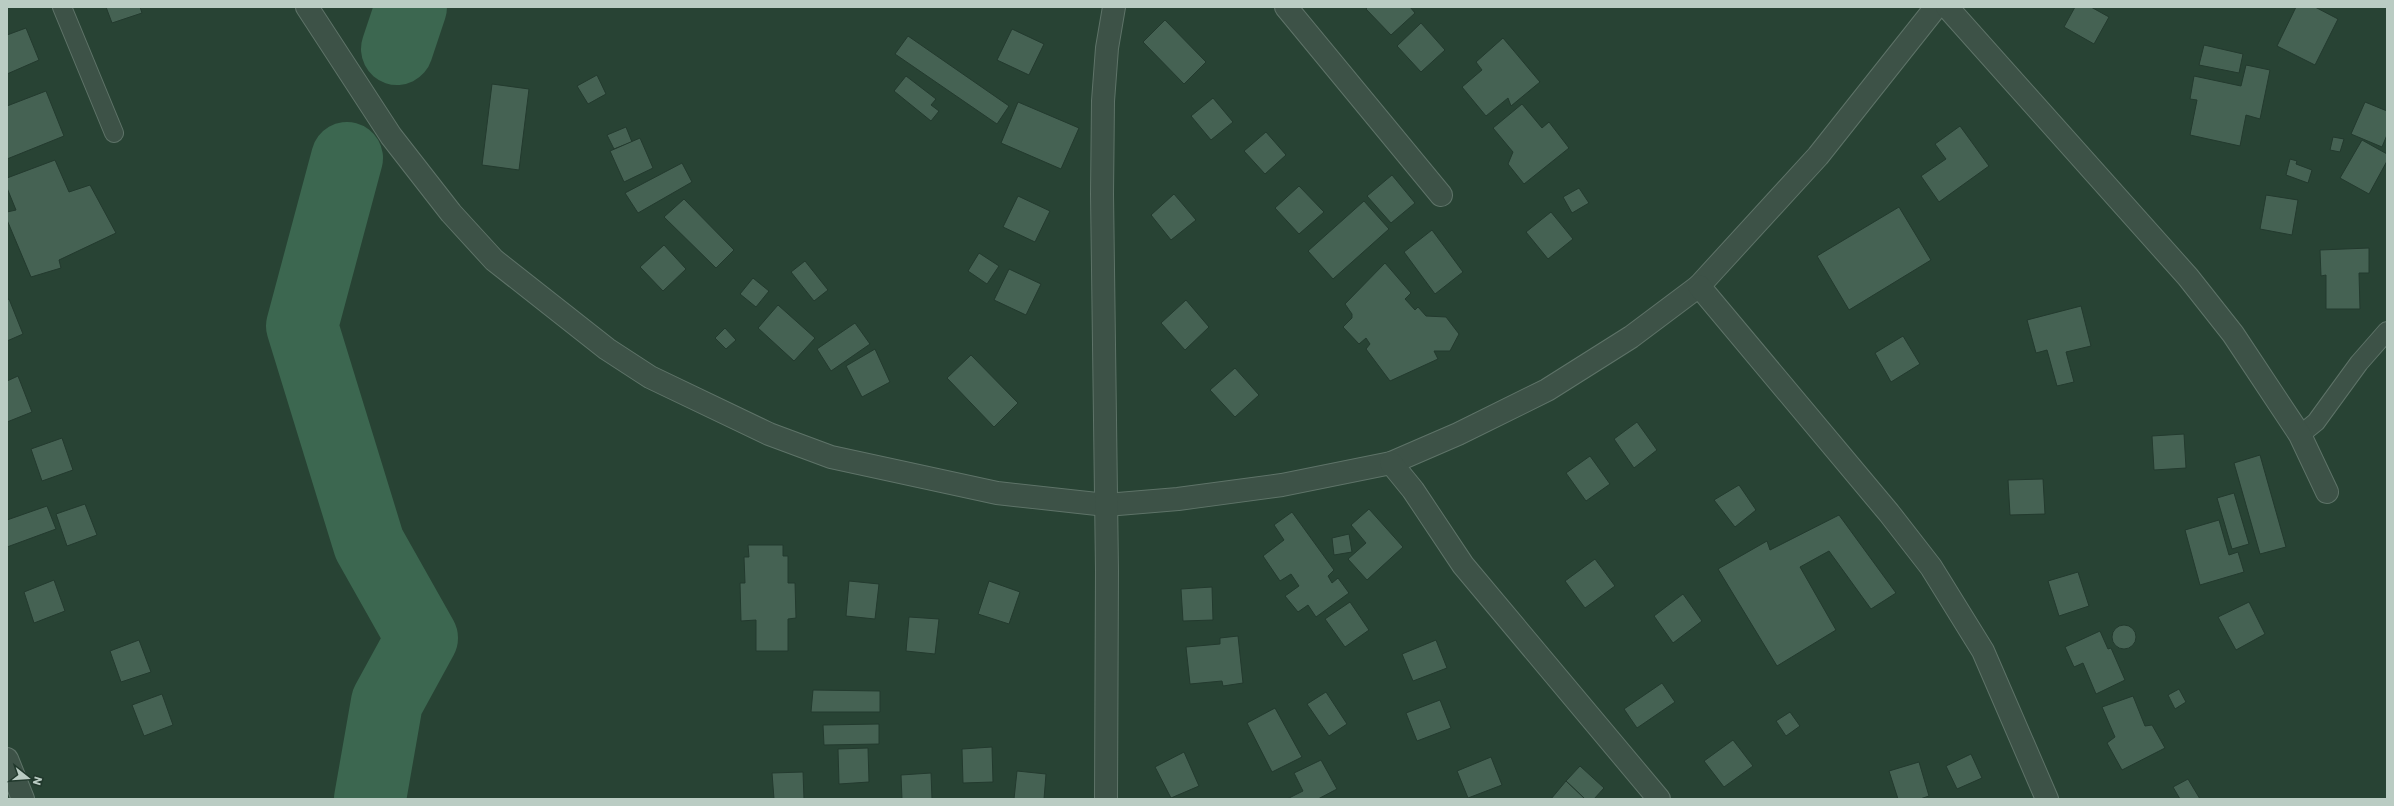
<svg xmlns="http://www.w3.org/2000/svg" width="2394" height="806" font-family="Poppins,sans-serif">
<rect width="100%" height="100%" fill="#284334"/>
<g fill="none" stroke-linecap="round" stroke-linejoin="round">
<g stroke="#3c6750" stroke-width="72">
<polyline points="397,49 411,7"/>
<polyline points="347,158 302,326 369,544 422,638 387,702 370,799"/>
</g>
</g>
<g fill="#456253" stroke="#233a2e">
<polygon points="106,7 140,7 142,13 112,23"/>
<polygon points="1368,7 1410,7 1415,13 1391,35 1366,9"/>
<polygon points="2075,7 2091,7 2109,17 2094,44 2064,27"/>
<polygon points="2296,7 2315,7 2338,19 2315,65 2277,46"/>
<polygon points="1165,20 1206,62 1184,84 1143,42"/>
<polygon points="1421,23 1445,50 1421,72 1397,46"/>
<polygon points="26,28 39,60 7,74 7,35"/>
<polygon points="1012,29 1044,44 1029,75 997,60"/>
<polygon points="908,36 1009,106 997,124 895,54"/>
<polygon points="1503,38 1540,82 1511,106 1508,98 1486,116 1462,87 1482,70 1476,62"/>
<polygon points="2204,45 2243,54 2239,73 2199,65"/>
<polygon points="2246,65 2270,70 2260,119 2246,115 2240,146 2190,135 2197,100 2190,99 2194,76 2241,86"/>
<polygon points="597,75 606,94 588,104 577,86"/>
<polygon points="906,76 936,99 931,105 939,111 931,121 894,91"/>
<polygon points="492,84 529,89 519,170 482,165"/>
<polygon points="46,91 64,136 7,159 7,106"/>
<polygon points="1213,98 1233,122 1211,140 1191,116"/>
<polygon points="1018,102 1079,128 1061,169 1001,143"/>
<polygon points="2365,102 2387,111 2387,135 2382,147 2351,134"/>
<polygon points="1522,104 1542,128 1549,122 1569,148 1524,184 1508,164 1513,152 1493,128"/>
<polygon points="1960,126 1989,166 1939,202 1921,176 1946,159 1935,144"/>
<polygon points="626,127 632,142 614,149 607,135"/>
<polygon points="1266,132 1286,155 1265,174 1244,151"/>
<polygon points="2333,137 2344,139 2340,152 2330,150"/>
<polygon points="640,138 653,168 624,182 610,151"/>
<polygon points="2362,140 2387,154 2387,161 2369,194 2340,178"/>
<polygon points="2290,159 2297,161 2296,164 2312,170 2308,183 2286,175"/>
<polygon points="55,160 69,192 90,185 116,233 59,260 61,268 31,277 7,220 7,212 16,210 7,188 7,178"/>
<polygon points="682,163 692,182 638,213 625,193"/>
<polygon points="1392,175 1415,203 1391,223 1367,196"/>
<polygon points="1299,186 1324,212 1299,234 1275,208"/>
<polygon points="1579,188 1589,203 1572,213 1563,197"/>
<polygon points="1174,194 1196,220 1171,240 1151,215"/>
<polygon points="2266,195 2298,200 2292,235 2260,229"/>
<polygon points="1018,196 1050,211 1035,242 1003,227"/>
<polygon points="684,199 734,250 716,268 664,217"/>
<polygon points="1364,201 1389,229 1333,279 1308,251"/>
<polygon points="1899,207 1931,260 1849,310 1817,256"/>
<polygon points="1551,212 1573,239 1548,259 1526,232"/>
<polygon points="1432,230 1463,272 1435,294 1404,252"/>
<polygon points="664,245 686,269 663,291 640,267"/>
<polygon points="2369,248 2369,273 2359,273 2360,309 2326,309 2326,275 2321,276 2320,250"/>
<polygon points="979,253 999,266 987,284 968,271"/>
<polygon points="805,261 828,290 814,301 791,272"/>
<polygon points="1385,263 1411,293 1405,299 1415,310 1418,307 1426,316 1446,317 1459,334 1450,351 1434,351 1438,359 1390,381 1366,349 1370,344 1366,338 1359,344 1343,327 1352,318 1352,314 1345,304"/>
<polygon points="1009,269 1041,284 1026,315 994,300"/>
<polygon points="753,278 769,291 756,307 740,294"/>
<polygon points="9,299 23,334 7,341 7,300"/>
<polygon points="1186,300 1209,327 1185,350 1161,323"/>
<polygon points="778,305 815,338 794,361 758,328"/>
<polygon points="2081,306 2091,346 2066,352 2074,382 2057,386 2047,350 2036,353 2027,320"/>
<polygon points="855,323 870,344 831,371 817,349"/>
<polygon points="725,328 736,340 726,349 715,338"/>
<polygon points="1903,336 1920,364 1891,382 1875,353"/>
<polygon points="875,349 890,382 862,397 846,366"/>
<polygon points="971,355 1018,403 994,427 947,378"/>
<polygon points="1235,368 1259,395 1235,417 1210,390"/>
<polygon points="18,376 32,412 7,422 7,381"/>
<polygon points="1637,422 1657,450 1634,468 1614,439"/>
<polygon points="2184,434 2186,468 2154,470 2152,436"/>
<polygon points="62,438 73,470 42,481 31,449"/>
<polygon points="2260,455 2286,547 2260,554 2234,463"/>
<polygon points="1590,456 1610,484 1586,501 1566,473"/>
<polygon points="2043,479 2045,514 2010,515 2008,480"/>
<polygon points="1739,485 1756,510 1735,527 1714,500"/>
<polygon points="2234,493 2249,544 2232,549 2217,498"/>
<polygon points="85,504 97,535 67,546 56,514"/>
<polygon points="47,506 56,529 7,547 7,520"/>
<polygon points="1369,509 1403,547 1367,580 1348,559 1366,543 1351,525"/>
<polygon points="1292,512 1334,570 1328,576 1332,583 1338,578 1349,593 1316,617 1308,605 1298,612 1285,596 1299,586 1291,574 1280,581 1263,556 1284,540 1274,525"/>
<polygon points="1839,515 1896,593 1871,609 1829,551 1800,567 1836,630 1777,666 1718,569 1767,541 1770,550"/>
<polygon points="2219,520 2229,555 2238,552 2244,572 2200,585 2185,530"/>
<polygon points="1349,534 1352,552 1334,555 1332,538"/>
<polygon points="748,545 783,545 783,556 788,556 788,583 795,583 796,618 788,619 788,651 756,651 756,620 741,621 740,583 745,583 744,557 749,557"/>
<polygon points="1595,559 1615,586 1585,608 1565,581"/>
<polygon points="2078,572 2089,606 2059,616 2048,581"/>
<polygon points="54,580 65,611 34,623 24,592"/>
<polygon points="849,581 879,584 875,619 846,616"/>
<polygon points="989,581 1020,592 1009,624 978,614"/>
<polygon points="1212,587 1213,620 1183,621 1181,589"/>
<polygon points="1683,594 1702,621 1673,643 1654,616"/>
<polygon points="1350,602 1369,630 1345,647 1325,619"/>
<polygon points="2249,602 2265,634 2236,650 2218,617"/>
<polygon points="909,617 939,619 935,654 906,651"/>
<circle cx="2124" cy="637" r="12"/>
<polygon points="2100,631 2108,649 2111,648 2125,680 2096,694 2083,663 2074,667 2065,647"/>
<polygon points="1238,636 1243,683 1223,686 1222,681 1190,684 1186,647 1220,644 1220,638"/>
<polygon points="139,640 151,672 121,682 110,651"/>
<polygon points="1436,640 1447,668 1413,681 1402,654"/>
<polygon points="1662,683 1675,702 1637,728 1624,709"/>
<polygon points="2179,689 2186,702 2175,709 2168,695"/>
<polygon points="813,690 880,691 880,712 811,712"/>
<polygon points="1326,692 1347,724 1329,736 1307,704"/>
<polygon points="162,694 173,725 144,736 132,705"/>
<polygon points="2133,696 2145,726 2152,725 2165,748 2122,770 2107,743 2115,737 2102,707"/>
<polygon points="1440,700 1451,728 1417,741 1406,713"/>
<polygon points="1275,708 1302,757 1272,772 1247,723"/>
<polygon points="1790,712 1800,726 1786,736 1776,721"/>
<polygon points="879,724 879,744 824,745 823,725"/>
<polygon points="1733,740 1753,766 1724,787 1704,761"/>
<polygon points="992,747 993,782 963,783 962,749"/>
<polygon points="868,748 869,782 839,784 838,749"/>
<polygon points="1184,752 1199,786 1171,798 1155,767"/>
<polygon points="1971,754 1982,778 1957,789 1946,766"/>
<polygon points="1491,757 1502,785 1468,798 1457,771"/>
<polygon points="1321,760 1337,789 1318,799 1287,799 1303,791 1294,773"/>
<polygon points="1919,762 1929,796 1920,799 1898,799 1889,771"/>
<polygon points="1580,766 1604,788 1594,799 1585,799 1566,781"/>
<polygon points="1017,771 1046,774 1044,799 1014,799"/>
<polygon points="803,772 804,799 774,799 772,773"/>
<polygon points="931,773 932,799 902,799 901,775"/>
<polygon points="2188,779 2200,799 2180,799 2173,787"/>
<polygon points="1566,781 1585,799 1551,799"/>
</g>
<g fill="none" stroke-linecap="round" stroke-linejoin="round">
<defs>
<g id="lane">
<polyline points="62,7 114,133"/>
<polyline points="2300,435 2316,422 2359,363 2387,331"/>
</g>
<g id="street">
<polyline points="307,7 391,136 451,213 494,260 607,349 650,377 769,434 831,457 997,493 1106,505 1178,499 1282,485 1391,463 1458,434 1547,390 1631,337 1699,286 1818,156 1936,7"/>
<polyline points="1286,7 1441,195"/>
<polyline points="1947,7 2188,277 2233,334 2300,435 2327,492"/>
<polyline points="1699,286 1889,513 1931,567 1983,651 2047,799"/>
<polyline points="1391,463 1413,490 1463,565 1659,799"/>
<polyline points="7,759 23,799"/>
<polyline points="1106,799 1107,570 1102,194 1103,101 1107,48 1114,7"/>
</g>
</defs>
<use href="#lane" stroke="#5e7368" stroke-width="20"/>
<use href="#street" stroke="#5e7368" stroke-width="24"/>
<use href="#lane" stroke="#3d5247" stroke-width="18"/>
<use href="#street" stroke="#3d5247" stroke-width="22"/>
</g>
<rect width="2394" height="806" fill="none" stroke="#baccc3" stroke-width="16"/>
<g transform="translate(28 778) rotate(107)" stroke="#21382c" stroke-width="3" paint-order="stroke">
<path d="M0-3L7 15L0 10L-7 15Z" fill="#baccc3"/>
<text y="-6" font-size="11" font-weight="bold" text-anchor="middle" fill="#baccc3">N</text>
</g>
</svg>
